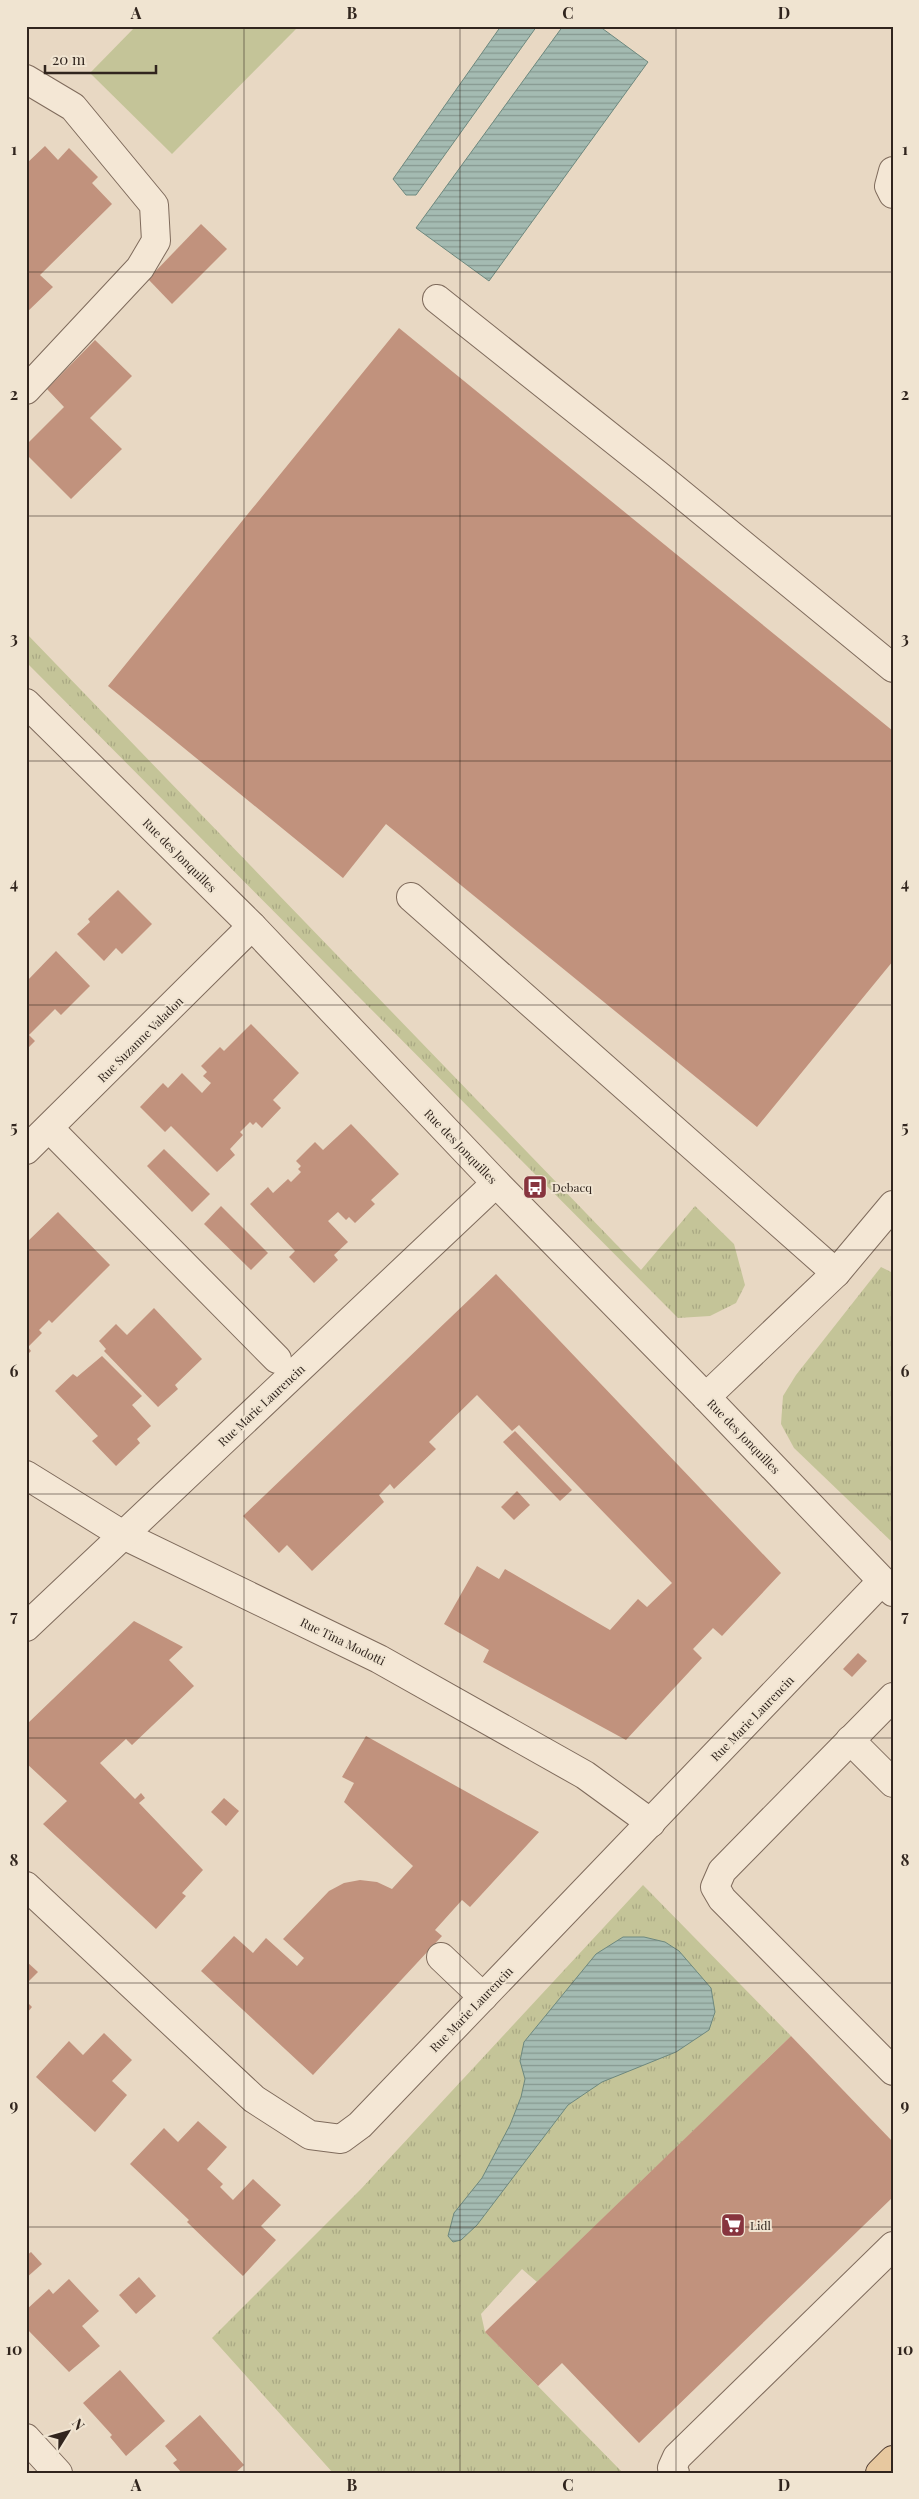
<svg xmlns="http://www.w3.org/2000/svg" width="919" height="2499" font-family="'Playfair Display',serif">
<defs>
<pattern id="grass-tufts" width="24" height="20" patternUnits="userSpaceOnUse" patternTransform="scale(1.25)"><rect width="24" height="20" fill="#c4c498"/><path d="M3 7l-1-3M5 7V3M7 7l1-3M15 17l-1-3M17 17v-4M19 17l1-3" fill="none" stroke="#a9a883"/></pattern>
<pattern id="water-rules" width="6" height="5" patternUnits="userSpaceOnUse" patternTransform="scale(1.25)"><rect width="6" height="5" fill="#a4bbb2"/><path d="M0 2.5h6" fill="none" stroke="#869890"/></pattern>
</defs>
<rect width="100%" height="100%" fill="#e8d8c3"/>
<g fill="url(#grass-tufts)">
<polygon points="26,633 641,1270 695,1206 734,1244 745,1285 736,1303 710,1316 678,1318 26,662"/>
<polygon points="881,1267 893,1273 893,1543 794,1448 781,1424 783,1396 796,1375"/>
<polygon points="643,1885 791,2036 537,2282 522,2269 481,2314 485,2332 623,2473 333,2473 212,2338 361,2189"/>
</g>
<polygon fill="#c4c498" points="136,26 299,26 172,154 90,73"/>
<g fill="url(#water-rules)" stroke="#6d887e">
<polygon points="501,26 537,26 416,195 406,195 393,179"/>
<polygon points="563,26 599,26 648,62 489,281 416,228"/>
<polygon points="623,1937 644,1937 665,1942 679,1951 711,1988 715,2012 709,2030 676,2052 602,2082 568,2105 477,2225 461,2240 453,2242 448,2236 454,2213 482,2178 510,2125 521,2097 525,2079 520,2061 524,2042 596,1954"/>
</g>
<g fill="#c1927d">
<polygon points="45,146 58,160 69,148 98,177 92,183 112,204 40,275 53,287 26,313 26,164"/>
<polygon points="201,224 227,249 172,304 148,279"/>
<polygon points="399,328 893,731 893,961 757,1127 386,824 343,878 108,686"/>
<polygon points="95,340 132,376 90,418 122,449 71,499 26,454 26,445 64,407 47,389"/>
<polygon points="118,890 152,924 122,954 116,948 104,961 77,934 90,922 88,919"/>
<polygon points="56,951 90,986 61,1015 55,1009 29,1035 35,1041 26,1050 26,985 28,983 27,981"/>
<polygon points="251,1024 299,1073 273,1100 281,1108 262,1128 256,1122 253,1125 250,1122 240,1132 243,1135 230,1149 235,1155 217,1172 171,1126 165,1132 140,1107 163,1083 168,1088 182,1073 202,1093 211,1083 203,1076 207,1072 201,1066 220,1047 224,1051"/>
<polygon points="351,1124 399,1174 371,1200 375,1204 355,1223 349,1217 346,1220 338,1212 328,1221 348,1242 334,1255 338,1260 314,1283 289,1257 295,1251 250,1204 268,1187 273,1193 288,1179 291,1182 301,1172 298,1169 301,1166 296,1161 315,1142 323,1150"/>
<polygon points="164,1149 210,1194 192,1212 147,1166"/>
<polygon points="221,1206 268,1253 251,1270 204,1224"/>
<polygon points="58,1212 110,1265 52,1323 49,1320 39,1330 42,1333 28,1347 31,1351 26,1356 26,1243"/>
<polygon points="496,1274 781,1573 722,1636 713,1628 693,1649 702,1658 626,1740 483,1662 489,1650 444,1624 477,1566 499,1579 505,1569 610,1630 638,1599 647,1607 672,1583 519,1425 512,1431 477,1395 429,1442 436,1449 394,1489 390,1484 379,1495 384,1502 312,1571 287,1545 279,1553 243,1516"/>
<polygon points="154,1308 202,1359 175,1385 178,1389 158,1407 104,1351 106,1349 99,1341 116,1324 127,1335"/>
<polygon points="102,1356 142,1396 132,1405 151,1426 137,1439 140,1443 116,1466 92,1441 98,1436 55,1391 73,1374 77,1377"/>
<polygon points="515,1431 572,1490 560,1501 503,1442"/>
<polygon points="517,1491 530,1505 514,1520 501,1507"/>
<polygon points="134,1621 183,1647 169,1660 194,1686 132,1745 126,1739 100,1763 135,1799 141,1793 145,1798 139,1803 203,1870 182,1893 186,1896 156,1929 43,1824 67,1801 26,1763 26,1725"/>
<polygon points="858,1653 867,1661 852,1677 843,1669"/>
<polygon points="366,1736 539,1832 470,1907 462,1900 435,1930 442,1936 313,2075 201,1971 234,1936 253,1953 266,1938 297,1966 304,1958 283,1939 329,1891 344,1883 360,1880 377,1882 392,1889 413,1866 344,1802 354,1783 342,1777"/>
<polygon points="224,1798 239,1811 226,1826 211,1812"/>
<polygon points="26,1961 38,1972 26,1984"/>
<polygon points="26,2001 32,2007 26,2014"/>
<polygon points="104,2033 132,2060 112,2081 127,2095 95,2132 36,2077 69,2041 83,2055"/>
<polygon points="791,2036 893,2142 893,2197 639,2443 562,2363 538,2386 485,2332"/>
<polygon points="198,2121 227,2147 207,2169 223,2184 220,2187 233,2200 253,2179 281,2205 261,2226 276,2240 243,2276 187,2222 189,2220 130,2164 164,2128 178,2142"/>
<polygon points="31,2252 42,2264 26,2278 26,2256"/>
<polygon points="139,2277 156,2296 136,2314 119,2295"/>
<polygon points="69,2279 99,2311 82,2326 100,2346 69,2372 26,2328 26,2310 49,2289 53,2294"/>
<polygon points="120,2370 165,2421 126,2456 110,2437 112,2435 83,2403"/>
<polygon points="200,2415 244,2465 235,2473 182,2473 173,2463 177,2460 165,2446"/>
</g>
<g fill="none" stroke-linecap="round" stroke-linejoin="round">
<defs>
<g id="minor">
<polyline points="26,79 73,107 154,205 156,241 140,268 26,390"/>
<polyline points="893,171 889,186 893,194"/>
<polyline points="437,299 658,475 893,668"/>
<polyline points="26,703 252,926 496,1183 706,1397 893,1592"/>
<polyline points="411,897 836,1273"/>
<polyline points="49,1128 277,1359"/>
<polyline points="26,1150 252,926"/>
<polyline points="706,1397 836,1273 893,1205"/>
<polyline points="26,1475 123,1535 379,1659 585,1775 651,1823"/>
<polyline points="26,1627 496,1183"/>
<polyline points="893,1697 722,1871 715,1887 722,1899 893,2071"/>
<polyline points="850,1740 893,1783"/>
<polyline points="26,1886 254,2099 310,2135 341,2139 360,2125 882,1581"/>
<polyline points="441,1957 483,1997"/>
<polyline points="26,2438 58,2473"/>
<polyline points="675,2473 672,2468 677,2457 893,2246"/>
</g>
<polyline id="major" points="880,2473 893,2460"/>
</defs>
<use href="#minor" stroke="#7f6b5c" stroke-width="30"/>
<use href="#major" stroke="#4e3a30" stroke-width="30"/>
<use href="#minor" stroke="#f4e7d5" stroke-width="28"/>
<use href="#major" stroke="#e7c89f" stroke-width="28"/>
</g>
<path fill="none" stroke="#31251e" stroke-width="1" stroke-opacity="0.55" d="M 244,26 L 244,2473M 460,26 L 460,2473M 676,26 L 676,2473M 26,272 L 893,272M 26,516 L 893,516M 26,761 L 893,761M 26,1005 L 893,1005M 26,1250 L 893,1250M 26,1494 L 893,1494M 26,1738 L 893,1738M 26,1983 L 893,1983M 26,2227 L 893,2227"/>
<defs>
<symbol id="bus-square" viewBox="-11 -11 22 22"><rect x="-9" y="-9" width="18" height="18" rx="4" fill="#87343e" stroke="#f0e4d1"/><path d="M-5-6H5V4H4V6H2V4H-2V6H-4V4H-5ZM-3.5-4V0h7V-4ZM-3.5 1.2v1.5H-2V1.2ZM2 1.2v1.5H3.5V1.2Z" fill="#fff"/></symbol>
<symbol id="supermarket-square" viewBox="-11 -11 22 22"><rect x="-9" y="-9" width="18" height="18" rx="4" fill="#87343e" stroke="#f0e4d1"/><path d="M-6-5.5h2.5l.6 2H6L4.5 2H-2.5L-4.4-4H-6ZM-1.5 3.2a1.3 1.3 0 1 0 .1 0ZM3 3.2a1.3 1.3 0 1 0 .1 0Z" fill="#fff"/></symbol>
</defs>
<g fill-rule="evenodd">
<use href="#bus-square" x="521" y="1173" width="28" height="28"/>
<use href="#supermarket-square" x="719" y="2211" width="28" height="28"/>
</g>
<g text-anchor="middle" dominant-baseline="central" stroke-width="4" stroke-linejoin="round" paint-order="stroke">
<g font-size="12" fill="#31251e" stroke="#f0e4d1">
<text transform="translate(180 855) rotate(45)">Rue des Jonquilles</text>
<text transform="translate(140 1039) rotate(-45)">Rue Suzanne Valadon</text>
<text transform="translate(461 1146) rotate(46)">Rue des Jonquilles</text>
<text transform="translate(261 1405) rotate(-43)">Rue Marie Laurencin</text>
<text transform="translate(744 1436) rotate(46)">Rue des Jonquilles</text>
<text transform="translate(343 1641) rotate(26)">Rue Tina Modotti</text>
<text transform="translate(752 1718) rotate(-46)">Rue Marie Laurencin</text>
<text transform="translate(471 2009) rotate(-46)">Rue Marie Laurencin</text>
</g>
<g font-size="12" fill="#31251e" stroke="#f0e4d1" text-anchor="start">
<text x="552" y="1187">Debacq</text>
<text x="750" y="2225">Lidl</text>
</g>
</g>
<rect width="919" height="2499" fill="none" stroke="#f0e4d1" stroke-width="55"/>
<g transform="translate(68 2432) rotate(53)" stroke="#f0e4d1" stroke-width="4" paint-order="stroke">
<path d="M0-4L9 19L0 12L-9 19Z" fill="#31251e"/>
<text y="-8" font-size="14" font-weight="bold" text-anchor="middle" fill="#31251e">N</text>
</g>
<path d="M45 65v8h111v-8" fill="none" stroke="#31251e" stroke-width="2.5"/>
<text x="52" y="65" font-size="15" fill="#31251e" stroke="#f0e4d1" stroke-width="4" paint-order="stroke">20 m</text>
<rect x="28" y="28" width="864" height="2444" fill="none" stroke="#31251e" stroke-width="2"/>
<g font-size="16" text-anchor="middle" font-weight="bold" fill="#31251e">
<text x="136" y="19">A</text>
<text x="352" y="19">B</text>
<text x="568" y="19">C</text>
<text x="784" y="19">D</text>
<text x="14" y="155">1</text>
<text x="905" y="155">1</text>
<text x="14" y="400">2</text>
<text x="905" y="400">2</text>
<text x="14" y="644">3</text>
<text x="905" y="644">3</text>
<text x="14" y="889">4</text>
<text x="905" y="889">4</text>
<text x="14" y="1133">5</text>
<text x="905" y="1133">5</text>
<text x="14" y="1377">6</text>
<text x="905" y="1377">6</text>
<text x="14" y="1622">7</text>
<text x="905" y="1622">7</text>
<text x="14" y="1866">8</text>
<text x="905" y="1866">8</text>
<text x="14" y="2111">9</text>
<text x="905" y="2111">9</text>
<text x="14" y="2355">10</text>
<text x="905" y="2355">10</text>
<text x="136" y="2491">A</text>
<text x="352" y="2491">B</text>
<text x="568" y="2491">C</text>
<text x="784" y="2491">D</text>
</g>
</svg>
